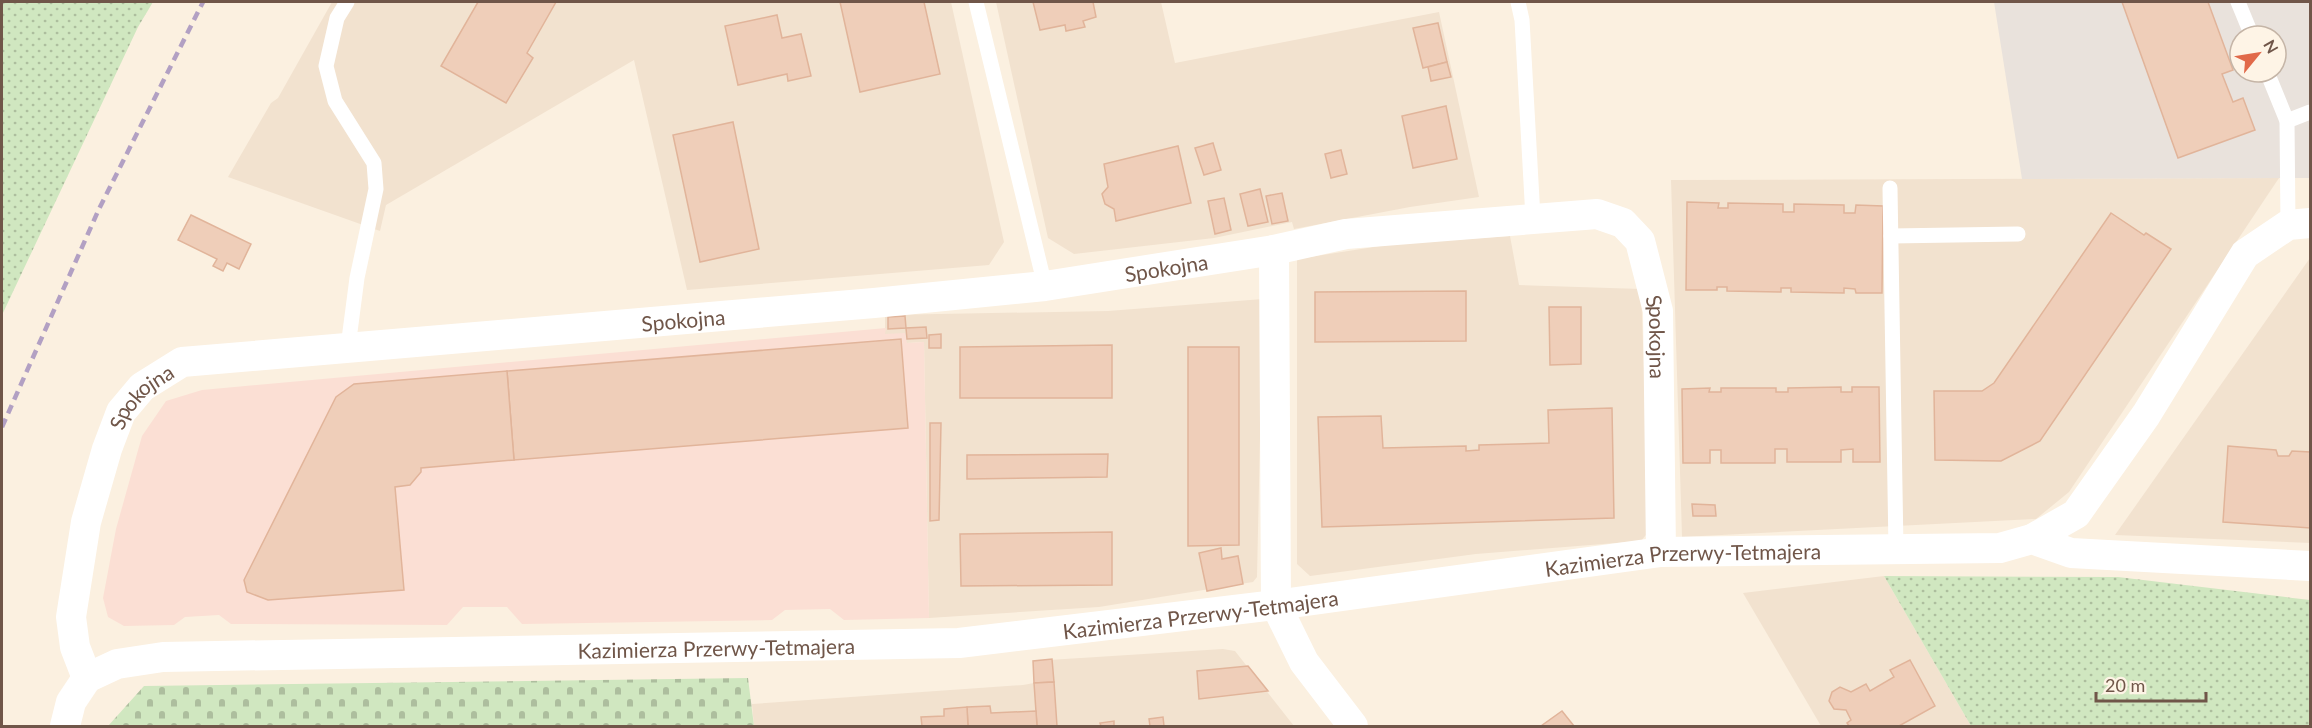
<svg xmlns="http://www.w3.org/2000/svg" width="2312" height="728" font-family="Lato,sans-serif">
<defs>
<pattern id="grass-dots" width="8" height="8" patternUnits="userSpaceOnUse" patternTransform="scale(1.5)"><rect width="8" height="8" fill="#d0e7c0"/><path d="M2 2h.1M6 6h.1" fill="none" stroke="#adbe9e" stroke-width="1.8" stroke-linecap="round"/></pattern>
<pattern id="cemetery-stones" width="16" height="16" patternUnits="userSpaceOnUse" patternTransform="scale(1.5)"><rect width="16" height="16" fill="#d0e7c0"/><path d="M2 7V4a2 2 0 0 1 4 0v3zM10 15v-3a2 2 0 0 1 4 0v3z" fill="#adbe9e"/></pattern>
</defs>
<rect width="100%" height="100%" fill="#fbf0e0"/>
<g fill="#f2e2cf">
<polygon points="332,2 951,2 1004,242 989,265 687,290 634,60 386,205 380,231 228,177 271,103 278,98"/>
<polygon points="996,2 1161,2 1175,63 1439,12 1479,197 1410,207 1294,229 1292,222 1214,238 1074,254 1048,238"/>
<polygon points="2279,178 2069,492 2036,519 1682,537 1671,180"/>
<polygon points="1510,236 1519,285 1641,289 1650,530 1641,541 1476,554 1310,576 1297,564 1297,259 1393,244"/>
<polygon points="2310,258 2310,543 2115,535"/>
<polygon points="1263,299 1257,577 1253,582 1099,607 929,618 924,342 907,343 885,334 885,315 1108,311"/>
<polygon points="1884,576 1971,726 1821,726 1743,593"/>
<polygon points="1223,649 1235,651 1294,726 754,726 752,704 1023,685 1034,683 1033,661"/>
</g>
<polygon fill="#fbdfd4" points="886,328 885,334 905,333 907,343 924,342 929,618 844,620 830,609 785,610 772,620 522,624 507,607 463,607 447,625 231,624 219,615 185,617 174,625 124,626 108,617 103,598 116,529 142,436 166,401 202,390"/>
<path fill="#e9e2dc" fill-rule="evenodd" d="M 1994,2 L 2310,2 L 2310,178 L 2022,179 ZM 2240,36 L 2276,36 L 2276,72 L 2240,72 Z"/>
<g fill="url(#grass-dots)">
<polygon points="2,2 153,2 138,27 2,315"/>
<polygon points="1884,576 2118,577 2310,600 2310,726 1971,726"/>
</g>
<polygon fill="url(#cemetery-stones)" points="748,678 754,726 108,726 144,686"/>
<g fill="#efceb9" stroke="#e1b49a" stroke-width="1.5">
<polygon points="478,2 556,2 527,53 533,58 506,103 441,66"/>
<polygon points="840,2 924,2 940,74 860,92"/>
<polygon points="1033,2 1093,2 1096,17 1083,21 1085,27 1066,31 1065,25 1040,30"/>
<polygon points="2122,2 2208,2 2233,70 2222,74 2233,102 2243,98 2255,130 2178,158"/>
<polygon points="777,15 782,38 801,34 811,76 788,81 787,74 738,85 725,26"/>
<polygon points="1438,23 1447,62 1423,68 1413,28"/>
<polygon points="1447,62 1451,77 1431,81 1428,67"/>
<polygon points="1446,106 1457,159 1413,168 1402,116"/>
<polygon points="733,122 759,249 700,262 673,135"/>
<polygon points="1213,143 1221,170 1204,175 1195,148"/>
<polygon points="1178,146 1191,203 1116,221 1114,209 1105,204 1102,194 1108,187 1104,164"/>
<polygon points="1341,150 1347,174 1331,178 1325,154"/>
<polygon points="1260,189 1268,222 1248,226 1240,194"/>
<polygon points="1282,193 1288,221 1272,224 1266,196"/>
<polygon points="1224,198 1231,230 1215,234 1208,201"/>
<polygon points="1687,202 1719,203 1718,208 1728,208 1728,203 1783,204 1783,212 1794,212 1794,204 1844,205 1844,213 1855,213 1856,205 1883,206 1882,293 1856,293 1855,289 1844,288 1844,293 1791,292 1791,288 1781,288 1781,292 1727,291 1727,287 1717,287 1717,290 1686,290"/>
<polygon points="2111,213 2144,235 2146,233 2171,249 2040,441 2001,461 1935,460 1934,391 1982,391 1994,383"/>
<polygon points="191,215 251,244 239,269 227,263 223,271 213,266 217,259 178,240"/>
<polygon points="1466,291 1466,341 1315,342 1315,292"/>
<polygon points="1549,307 1581,307 1581,364 1550,365"/>
<polygon points="905,316 906,328 888,329 888,317"/>
<polygon points="926,327 927,338 907,339 906,328"/>
<polygon points="941,334 941,348 929,348 929,335"/>
<polygon points="901,339 908,428 514,460 507,371"/>
<polygon points="1112,345 1112,398 960,398 960,347"/>
<polygon points="1188,347 1239,347 1239,545 1188,546"/>
<polygon points="507,371 514,460 421,468 421,472 410,485 395,487 404,590 268,600 247,592 244,580 336,397 354,384"/>
<polygon points="1841,387 1841,392 1852,392 1852,387 1879,387 1880,462 1853,462 1853,449 1841,450 1841,462 1787,462 1787,449 1775,449 1775,463 1721,463 1721,450 1710,450 1710,463 1683,463 1682,389 1710,388 1709,392 1721,392 1721,388 1776,388 1776,392 1788,392 1788,388"/>
<polygon points="1612,408 1614,518 1322,527 1318,417 1381,416 1383,448 1466,446 1466,451 1479,450 1479,445 1549,443 1548,410"/>
<polygon points="930,423 941,423 939,520 930,521"/>
<polygon points="2228,446 2276,450 2278,456 2289,456 2292,451 2310,452 2310,528 2223,522"/>
<polygon points="1108,454 1107,477 967,479 967,455"/>
<polygon points="1692,504 1715,505 1716,516 1693,516"/>
<polygon points="1112,532 1112,585 961,586 960,534"/>
<polygon points="1221,548 1222,559 1238,556 1243,584 1207,591 1199,553"/>
<polygon points="1052,659 1054,682 1034,683 1033,661"/>
<polygon points="1910,660 1935,706 1899,726 1849,726 1847,723 1851,720 1846,710 1834,709 1829,701 1832,692 1840,687 1851,692 1866,684 1870,691 1894,677 1890,670"/>
<polygon points="1248,666 1268,691 1199,699 1197,671"/>
<polygon points="1054,682 1057,726 1037,726 1034,683"/>
<polygon points="990,706 991,713 1036,711 1037,726 968,726 967,707"/>
<polygon points="967,707 968,726 922,726 921,717 944,716 944,709"/>
<polygon points="1562,711 1574,726 1541,726"/>
<polygon points="1163,717 1164,726 1150,726 1149,719"/>
<polygon points="1114,721 1114,726 1101,726 1100,723"/>
</g>
<g fill="none" stroke-linecap="round" stroke-linejoin="round">
<g stroke="#fff" stroke-width="15">
<polyline points="347,2 337,18 326,66 335,101 374,163 376,189 357,278 348,347"/>
<polyline points="976,2 1045,286"/>
<polyline points="1518,2 1522,20 1533,218"/>
<polyline points="2238,2 2252,36"/>
<polyline points="2267,72 2287,121 2288,225"/>
<polyline points="2287,121 2310,112"/>
<polyline points="1890,188 1896,549"/>
<polyline points="1891,236 2018,234"/>
</g>
<g stroke="#fff" stroke-width="30">
<polyline points="1274,250 1276,605 1304,662 1353,726"/>
<polyline points="2032,539 2076,514 2146,415 2245,254 2288,225 2310,223"/>
<path id="s1" d="M 87,678 L 117,664 L 163,657 L 959,643 L 1276,605 L 1661,552 L 2000,548 L 2032,539 L 2071,553 L 2310,566"/>
<path id="s2" d="M 87,678 L 75,647 L 71,617 L 86,522 L 107,449 L 121,412 L 142,387 L 182,362 L 874,303 L 1045,286 L 1274,250 L 1346,234 L 1597,214 L 1623,223 L 1640,241 L 1658,311 L 1661,552"/>
<polyline points="65,726 71,702 87,678"/>
</g>
<polyline stroke="#b2a0c3" stroke-width="4.5" stroke-dasharray="9 6" stroke-linecap="butt" points="2,427 99,209 203,2"/>
</g>
<g text-anchor="middle" dominant-baseline="central" stroke-width="6" stroke-linejoin="round" paint-order="stroke">
<g font-size="21" fill="#705649" stroke="#fef4e6">
<text stroke="none"><textPath href="#s2" startOffset="1344">Spokojna</textPath></text>
<text stroke="none"><textPath href="#s2" startOffset="858">Spokojna</textPath></text>
<text stroke="none"><textPath href="#s2" startOffset="1929">Spokojna</textPath></text>
<text stroke="none"><textPath href="#s2" startOffset="300">Spokojna</textPath></text>
<text stroke="none"><textPath href="#s1" startOffset="1605">Kazimierza Przerwy-Tetmajera</textPath></text>
<text stroke="none"><textPath href="#s1" startOffset="1119">Kazimierza Przerwy-Tetmajera</textPath></text>
<text stroke="none"><textPath href="#s1" startOffset="633">Kazimierza Przerwy-Tetmajera</textPath></text>
</g>
</g>
<rect width="2312" height="728" fill="none" stroke="#705649" stroke-width="6"/>
<g transform="translate(2258 54) rotate(60)"><circle r="28" fill="#fef4e6" stroke="#c5b5a7" stroke-width="1.5"/>
<path d="M0-4.5L10 22L0 15L-10 22Z" fill="#e16949"/>
<text y="-9" font-size="16" font-weight="bold" text-anchor="middle" fill="#705649">N</text>
</g>
<path d="M2096 692v9h110v-9" fill="none" stroke="#705649" stroke-width="3"/>
<text x="2105" y="692" font-size="18" fill="#705649" stroke="#fef4e6" stroke-width="4.5" paint-order="stroke">20 m</text>
</svg>
